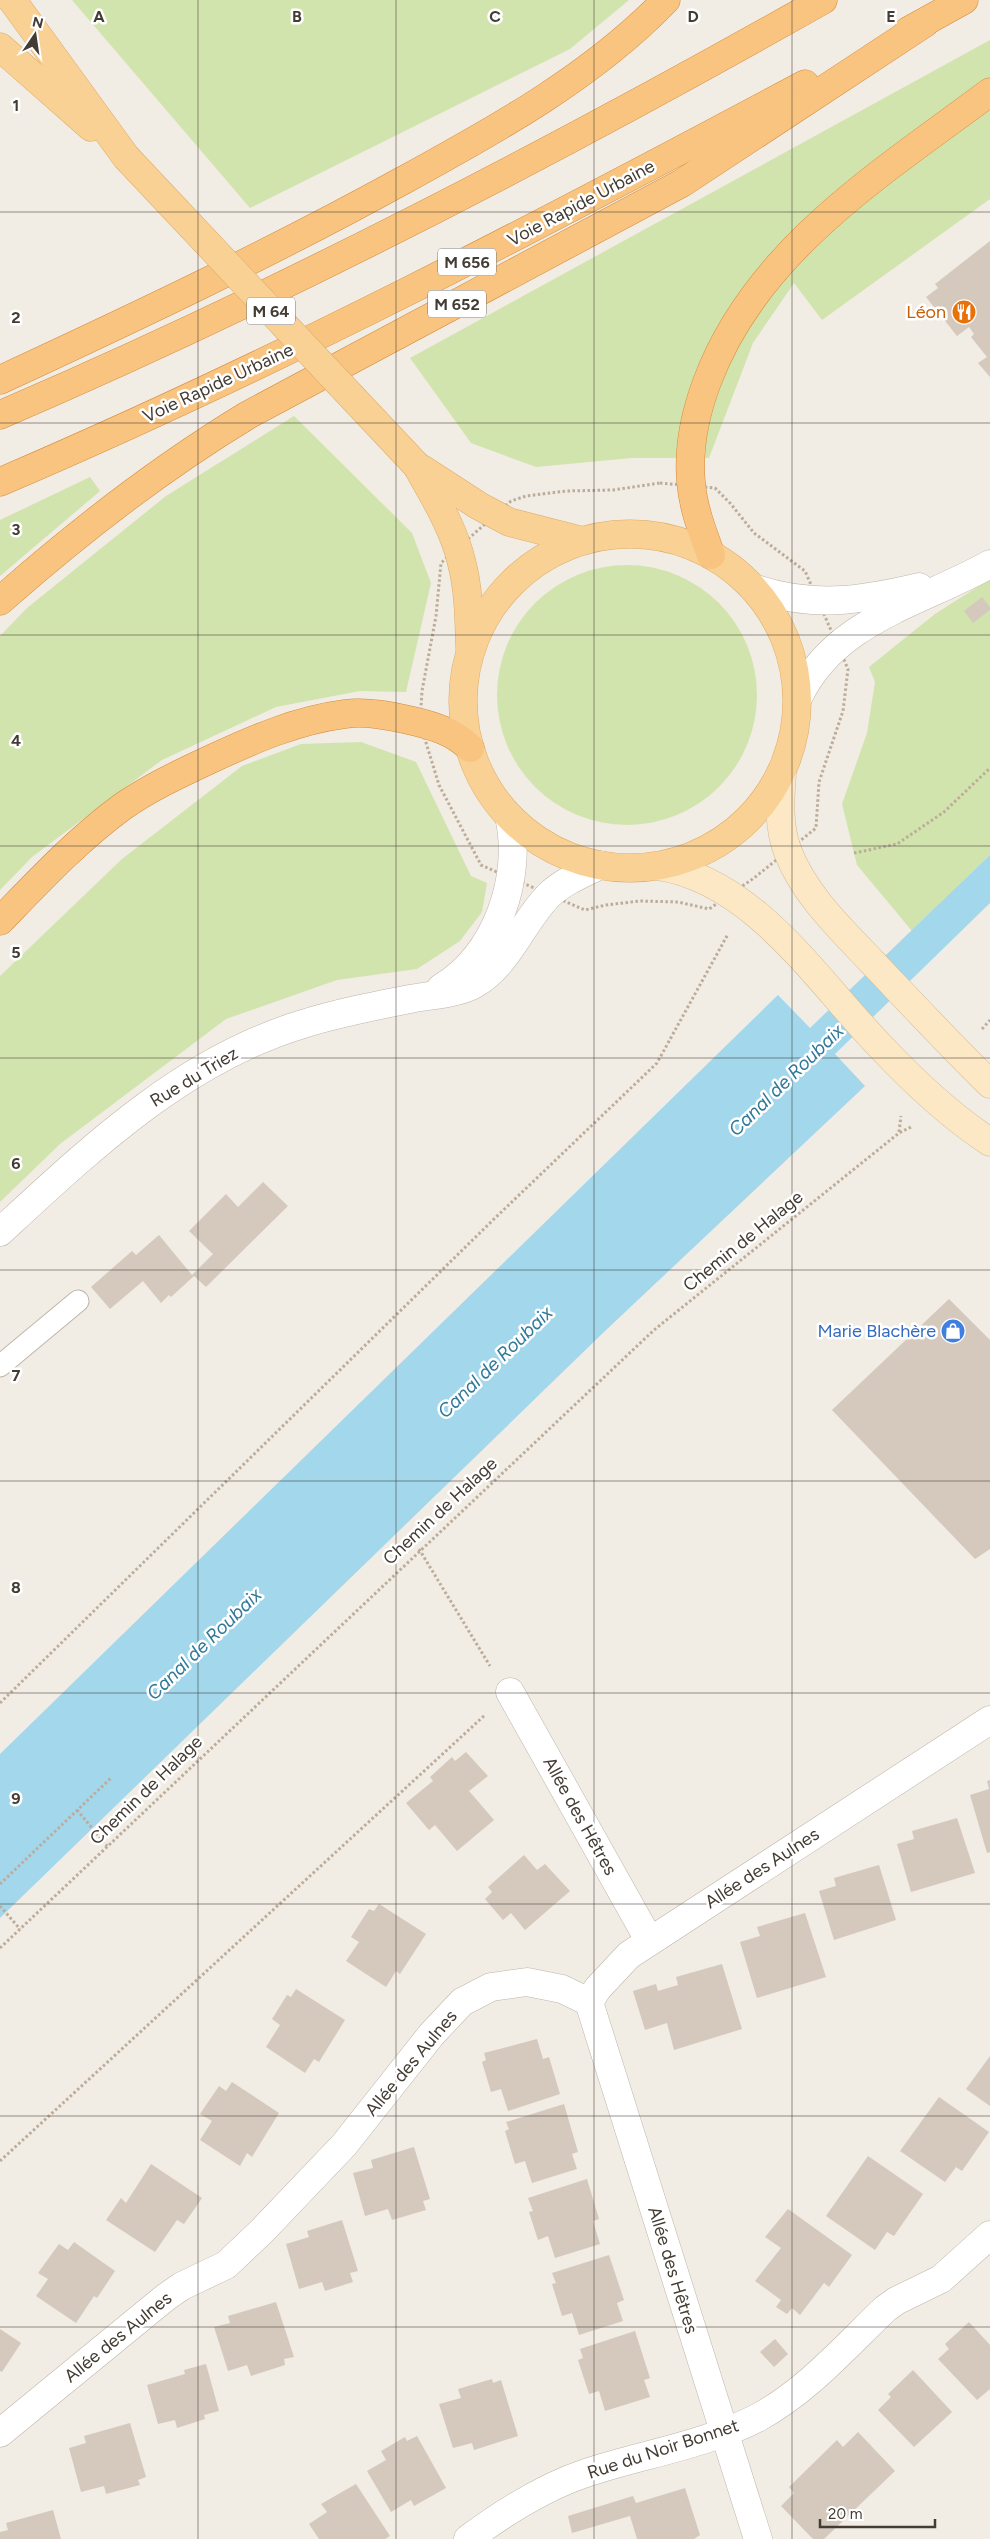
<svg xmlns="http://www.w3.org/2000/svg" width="990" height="2539" font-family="Figtree,sans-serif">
<rect width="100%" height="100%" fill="#f1ece4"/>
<g fill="#d2e4ae">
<polygon points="72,0 629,0 570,49 250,208"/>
<polygon points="990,40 990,199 822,320 794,283 753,343 709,458 632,458 536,467 471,443 410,358"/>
<polygon points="294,416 412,533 431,583 406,692 360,691 276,707 162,760 32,857 0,890 0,636 27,608 166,496"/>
<polygon points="90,477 100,491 0,576 0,520"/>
<circle cx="627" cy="695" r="130"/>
<polygon points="990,579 990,855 912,931 857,865 842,804 867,733 875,682 869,667 935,614"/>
<polygon points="361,742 416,762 471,876 487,883 482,912 460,941 417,969 337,980 226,1019 60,1144 0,1202 0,976 122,859 242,766 301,744"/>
</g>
<polygon fill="#a2d7ec" points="990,855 990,903 835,1054 865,1086 605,1331 0,1918 0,1754 778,995 810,1028"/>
<g fill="#d5c9bd">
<polygon points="990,241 990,377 978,363 987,357 971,337 974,334 969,327 957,336 926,297 938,288 935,284"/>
<polygon points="982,597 990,607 990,610 973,623 964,611"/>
<polygon points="263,1182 288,1206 206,1287 194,1276 171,1297 169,1295 161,1303 143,1281 110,1309 91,1287 132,1251 136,1255 159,1235 192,1275 213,1254 189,1231 226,1194 238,1207"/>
<polygon points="949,1299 990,1340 990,1549 975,1559 832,1410"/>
<polygon points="466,1752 488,1776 469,1791 494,1820 457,1851 435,1825 429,1830 406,1803 433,1781 430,1777 452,1757 455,1761"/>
<polygon points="990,1780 990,1852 987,1853 970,1795 989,1789 987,1781"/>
<polygon points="957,1818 975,1873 911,1892 897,1844 914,1839 912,1831"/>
<polygon points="524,1855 537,1870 545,1864 570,1891 525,1930 511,1913 503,1920 485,1899 492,1892 488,1887"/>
<polygon points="879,1865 896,1920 834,1940 819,1891 836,1886 834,1878"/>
<polygon points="379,1904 426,1934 400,1974 396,1971 386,1987 346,1961 359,1942 351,1937 369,1909 374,1911"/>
<polygon points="805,1913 826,1977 757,1998 740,1942 760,1936 757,1927"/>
<polygon points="722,1964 742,2029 674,2050 667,2023 645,2030 633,1991 656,1984 658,1991 678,1985 676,1977"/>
<polygon points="296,1989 345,2020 319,2062 314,2059 305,2073 266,2047 280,2025 272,2019 287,1995 291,1997"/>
<polygon points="537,2039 543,2059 549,2057 560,2094 508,2111 501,2089 491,2092 482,2062 486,2060 484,2053"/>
<polygon points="990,2056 990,2106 966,2089"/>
<polygon points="232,2082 279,2113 252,2157 247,2153 240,2166 200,2140 212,2121 200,2114 219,2086 226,2091"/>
<polygon points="939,2097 989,2132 962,2171 956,2167 945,2182 900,2151"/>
<polygon points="564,2104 578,2152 572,2154 577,2169 532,2183 525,2161 515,2164 505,2131 509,2129 506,2122"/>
<polygon points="414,2147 430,2199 423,2201 426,2210 392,2220 388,2209 365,2216 353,2173 373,2168 371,2160"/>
<polygon points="868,2156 923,2194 894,2236 887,2232 875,2250 826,2216"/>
<polygon points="151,2164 202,2198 184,2224 177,2220 155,2252 106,2220 121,2198 126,2203"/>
<polygon points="587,2179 599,2219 593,2221 600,2244 555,2258 548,2236 538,2240 529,2212 533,2211 528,2198"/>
<polygon points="788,2209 852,2255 829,2287 824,2283 800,2315 792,2308 787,2314 776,2307 781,2300 755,2281 781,2248 765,2237"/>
<polygon points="342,2220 358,2271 350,2273 353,2282 325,2291 322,2282 299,2289 286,2244 309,2237 307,2231"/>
<polygon points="74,2242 115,2271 97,2298 94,2296 76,2323 36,2296 48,2279 38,2273 59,2244 68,2250"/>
<polygon points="609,2255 624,2300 617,2303 623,2321 579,2335 572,2313 562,2316 552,2284 556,2283 552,2273"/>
<polygon points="276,2302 294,2357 284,2359 285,2365 251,2376 247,2365 228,2371 214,2327 230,2323 228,2316"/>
<polygon points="969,2322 990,2345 990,2389 977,2400 938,2359 949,2349 945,2344"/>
<polygon points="0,2329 21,2343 2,2372 0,2371"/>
<polygon points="635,2331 650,2378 644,2380 650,2397 605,2411 599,2391 589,2394 578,2360 583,2358 580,2349"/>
<polygon points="775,2339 788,2354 774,2367 760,2352"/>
<polygon points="206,2364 219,2411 204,2415 205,2419 177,2428 175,2420 158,2424 147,2385 185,2374 184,2370"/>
<polygon points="913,2370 952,2412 914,2447 878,2410 891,2397 888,2394"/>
<polygon points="492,2379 493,2383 501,2380 518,2436 474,2450 472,2443 453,2448 439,2404 461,2398 458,2389"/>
<polygon points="130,2423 146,2477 138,2480 140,2485 106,2494 104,2486 81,2492 69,2448 86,2443 84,2436"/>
<polygon points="858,2432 895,2471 824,2539 813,2539 781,2506 794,2493 789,2487 837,2440 843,2447"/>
<polygon points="417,2436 446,2488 414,2506 411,2500 391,2512 367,2471 386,2460 381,2451 405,2437 407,2441"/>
<polygon points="356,2484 390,2536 385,2539 319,2539 309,2524 327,2512 321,2504"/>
<polygon points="685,2488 700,2535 694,2539 637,2539 630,2516 572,2533 568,2516 633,2496 636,2503"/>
<polygon points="53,2510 61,2539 0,2539 0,2532 8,2530 6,2523"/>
</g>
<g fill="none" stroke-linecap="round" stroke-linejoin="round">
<defs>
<polyline id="service" points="0,1366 78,1301"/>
<g id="minor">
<path d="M 753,588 C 812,608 860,601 919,587"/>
<path d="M 798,698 C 834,620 921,603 990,564"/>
<polyline points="510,1692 649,1940"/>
<polyline points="589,2002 758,2539"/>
<polyline points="0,2433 166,2297 182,2286 226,2265 261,2232 344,2145 431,2035 462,2002 491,1987 527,1982 562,1989 589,2002 598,1988 629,1955 990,1720"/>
<path d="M 468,2539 C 503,2513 544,2487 586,2473 C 643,2454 706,2445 759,2417 C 808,2390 845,2347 885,2309 L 896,2301 L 941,2279 L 990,2235"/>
</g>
<g id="tertiary">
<path d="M 441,988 C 497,954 523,877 509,816"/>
<path d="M 0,1232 C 90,1149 183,1060 303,1024 C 338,1013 374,1006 410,999 C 430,995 455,994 473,985 C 508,966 521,924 548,896 C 562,882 582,874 600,865"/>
</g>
<g id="secondary">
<path d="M 782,773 C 780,799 778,827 788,852 C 805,896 842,930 873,963 C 912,1004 950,1045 990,1084"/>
<path d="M 658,866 C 755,881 817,981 881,1047 C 914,1082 950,1116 990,1142"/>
</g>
<g id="primary">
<polyline points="12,0 126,157"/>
<polyline points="0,47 91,127"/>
<path d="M 417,466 C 434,497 454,528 462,564 C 469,591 469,620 470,648"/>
<polyline points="422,469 479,506 509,522 583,541"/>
<circle cx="630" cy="701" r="167"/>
</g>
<g id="trunk">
<polyline points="908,31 964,0"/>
<path d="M 0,380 C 136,317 271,253 402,181 C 495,130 592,77 666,0"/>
<path d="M 0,415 C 282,294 556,151 823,0"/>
<path d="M 0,482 C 276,364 541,225 805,84"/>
<path d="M 711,555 C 702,531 693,507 691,482 C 688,448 695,414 707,382 C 756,250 882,173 990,92"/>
<path d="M 0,601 C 78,532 159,469 248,415 L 682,183 L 925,23"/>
<path d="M 0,921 C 39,881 77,840 122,807 C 149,788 179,774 209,760 C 252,740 297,720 345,714 C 367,711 391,716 413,721 C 434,726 454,732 470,748"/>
</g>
</defs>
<use href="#service" stroke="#bfb5aa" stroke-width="23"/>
<use href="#minor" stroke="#bfb5aa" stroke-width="29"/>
<use href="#tertiary" stroke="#bfb5aa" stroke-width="29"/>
<use href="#secondary" stroke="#d2bc98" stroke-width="29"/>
<use href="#primary" stroke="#ddac66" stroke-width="29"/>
<use href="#trunk" stroke="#d58a3a" stroke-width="29"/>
<g stroke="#bdac99" stroke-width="3" stroke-dasharray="2.5 2.5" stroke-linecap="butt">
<polygon points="660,483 715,488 730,503 754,533 805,571 848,669 843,711 819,782 816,828 754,878 709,909 678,902 640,901 606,905 585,910 481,865 439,785 420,723 422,691 436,616 441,563 511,501 526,496 566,491 613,490"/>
<polyline points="854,853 897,844 944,812 990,768"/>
<polyline points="982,1029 990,1020"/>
<polyline points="899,1132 901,1116"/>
<polyline points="419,1549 490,1666"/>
<polyline points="0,1703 493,1220 657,1063 728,934"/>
<polyline points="77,1810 107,1846"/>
<polyline points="0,1884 112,1777"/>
<polyline points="0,1906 20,1929"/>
<polyline points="0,1948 654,1330 899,1133 913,1126"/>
<polyline points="0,2161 485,1715"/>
</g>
<use href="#service" stroke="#fff" stroke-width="21"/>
<use href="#minor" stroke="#fff" stroke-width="28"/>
<use href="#tertiary" stroke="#fff" stroke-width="28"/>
<use href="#secondary" stroke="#fce8c4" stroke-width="28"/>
<use href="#primary" stroke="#f9d195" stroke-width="28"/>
<use href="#trunk" stroke="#f8c480" stroke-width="28"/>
<defs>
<polyline id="primary-bridge" points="126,157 417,466"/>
</defs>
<use href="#primary-bridge" stroke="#ddac66" stroke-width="29" stroke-linecap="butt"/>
<use href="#primary-bridge" stroke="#f9d195" stroke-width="28"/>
</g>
<path fill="none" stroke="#433c34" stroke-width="1" stroke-opacity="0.55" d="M 198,0 L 198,2539M 396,0 L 396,2539M 594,0 L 594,2539M 792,0 L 792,2539M 0,212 L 990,212M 0,423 L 990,423M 0,635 L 990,635M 0,846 L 990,846M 0,1058 L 990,1058M 0,1270 L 990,1270M 0,1481 L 990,1481M 0,1693 L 990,1693M 0,1904 L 990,1904M 0,2116 L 990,2116M 0,2327 L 990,2327"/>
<defs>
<symbol id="restaurant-disc" viewBox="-11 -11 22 22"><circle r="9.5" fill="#e8710a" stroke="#fff"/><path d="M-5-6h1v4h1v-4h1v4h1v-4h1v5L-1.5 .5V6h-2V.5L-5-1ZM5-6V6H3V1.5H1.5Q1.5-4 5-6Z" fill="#fff"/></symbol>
<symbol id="shop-disc" viewBox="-11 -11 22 22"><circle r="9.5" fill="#3f7fe0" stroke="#fff"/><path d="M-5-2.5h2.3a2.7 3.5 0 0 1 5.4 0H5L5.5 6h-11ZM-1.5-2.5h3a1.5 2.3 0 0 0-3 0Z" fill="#fff"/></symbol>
</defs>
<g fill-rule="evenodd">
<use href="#restaurant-disc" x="950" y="298" width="28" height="28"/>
<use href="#shop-disc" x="939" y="1317" width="28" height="28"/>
</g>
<g text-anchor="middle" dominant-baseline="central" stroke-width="5" stroke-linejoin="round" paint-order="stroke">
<g fill="#fff" stroke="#7b7671" stroke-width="1">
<rect x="438" y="248.5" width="58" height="27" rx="4"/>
<rect x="428" y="290.5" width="58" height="27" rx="4"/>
<rect x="247" y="297.5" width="48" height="27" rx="4"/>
</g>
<g font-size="16" font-weight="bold" fill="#433c34">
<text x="467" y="262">M 656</text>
<text x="457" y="304">M 652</text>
<text x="271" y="311">M 64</text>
</g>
<g font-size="18" fill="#433c34" stroke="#fff">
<text transform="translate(581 203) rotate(-28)">Voie Rapide Urbaine</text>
<text transform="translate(218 383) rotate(-25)">Voie Rapide Urbaine</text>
<text transform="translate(194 1077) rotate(-31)">Rue du Triez</text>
<text transform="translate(743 1241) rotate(-39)">Chemin de Halage</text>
<text transform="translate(440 1511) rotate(-43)">Chemin de Halage</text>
<text transform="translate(146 1790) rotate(-44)">Chemin de Halage</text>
<text transform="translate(580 1816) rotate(61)">Allée des Hêtres</text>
<text transform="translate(762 1868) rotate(-33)">Allée des Aulnes</text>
<text transform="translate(411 2063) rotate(-50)">Allée des Aulnes</text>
<text transform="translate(673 2270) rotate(73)">Allée des Hêtres</text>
<text transform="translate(118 2337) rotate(-39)">Allée des Aulnes</text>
<text transform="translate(663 2449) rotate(-18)">Rue du Noir Bonnet</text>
</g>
<g font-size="18" fill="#c56008" stroke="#fff" text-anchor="end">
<text x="946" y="312">Léon</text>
</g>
<g font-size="18" fill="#366cbe" stroke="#fff" text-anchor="end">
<text x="936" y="1331">Marie Blachère</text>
</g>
<g font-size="19" font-style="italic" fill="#30799a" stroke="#fff">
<text transform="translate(786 1080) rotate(-44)">Canal de Roubaix</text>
<text transform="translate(495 1362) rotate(-44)">Canal de Roubaix</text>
<text transform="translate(204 1644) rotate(-44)">Canal de Roubaix</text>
</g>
</g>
<g font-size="16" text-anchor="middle" font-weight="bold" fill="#433c34" stroke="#fff" stroke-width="5" stroke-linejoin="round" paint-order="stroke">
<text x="99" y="22">A</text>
<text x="297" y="22">B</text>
<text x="495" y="22">C</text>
<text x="693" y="22">D</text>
<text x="891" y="22">E</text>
<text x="16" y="111">1</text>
<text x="16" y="323">2</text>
<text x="16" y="535">3</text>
<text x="16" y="746">4</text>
<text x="16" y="958">5</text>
<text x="16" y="1169">6</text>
<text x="16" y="1381">7</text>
<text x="16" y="1593">8</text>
<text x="16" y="1804">9</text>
</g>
<g transform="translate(35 35) rotate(13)" stroke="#ffffff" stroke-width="4" paint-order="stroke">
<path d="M0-4L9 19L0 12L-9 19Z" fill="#433c34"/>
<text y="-8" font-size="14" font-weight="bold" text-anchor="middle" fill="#433c34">N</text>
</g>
<path d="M820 2519v8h115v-8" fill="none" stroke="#433c34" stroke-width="2.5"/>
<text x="828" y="2519" font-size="15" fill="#433c34" stroke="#ffffff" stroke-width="4" paint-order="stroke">20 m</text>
</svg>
